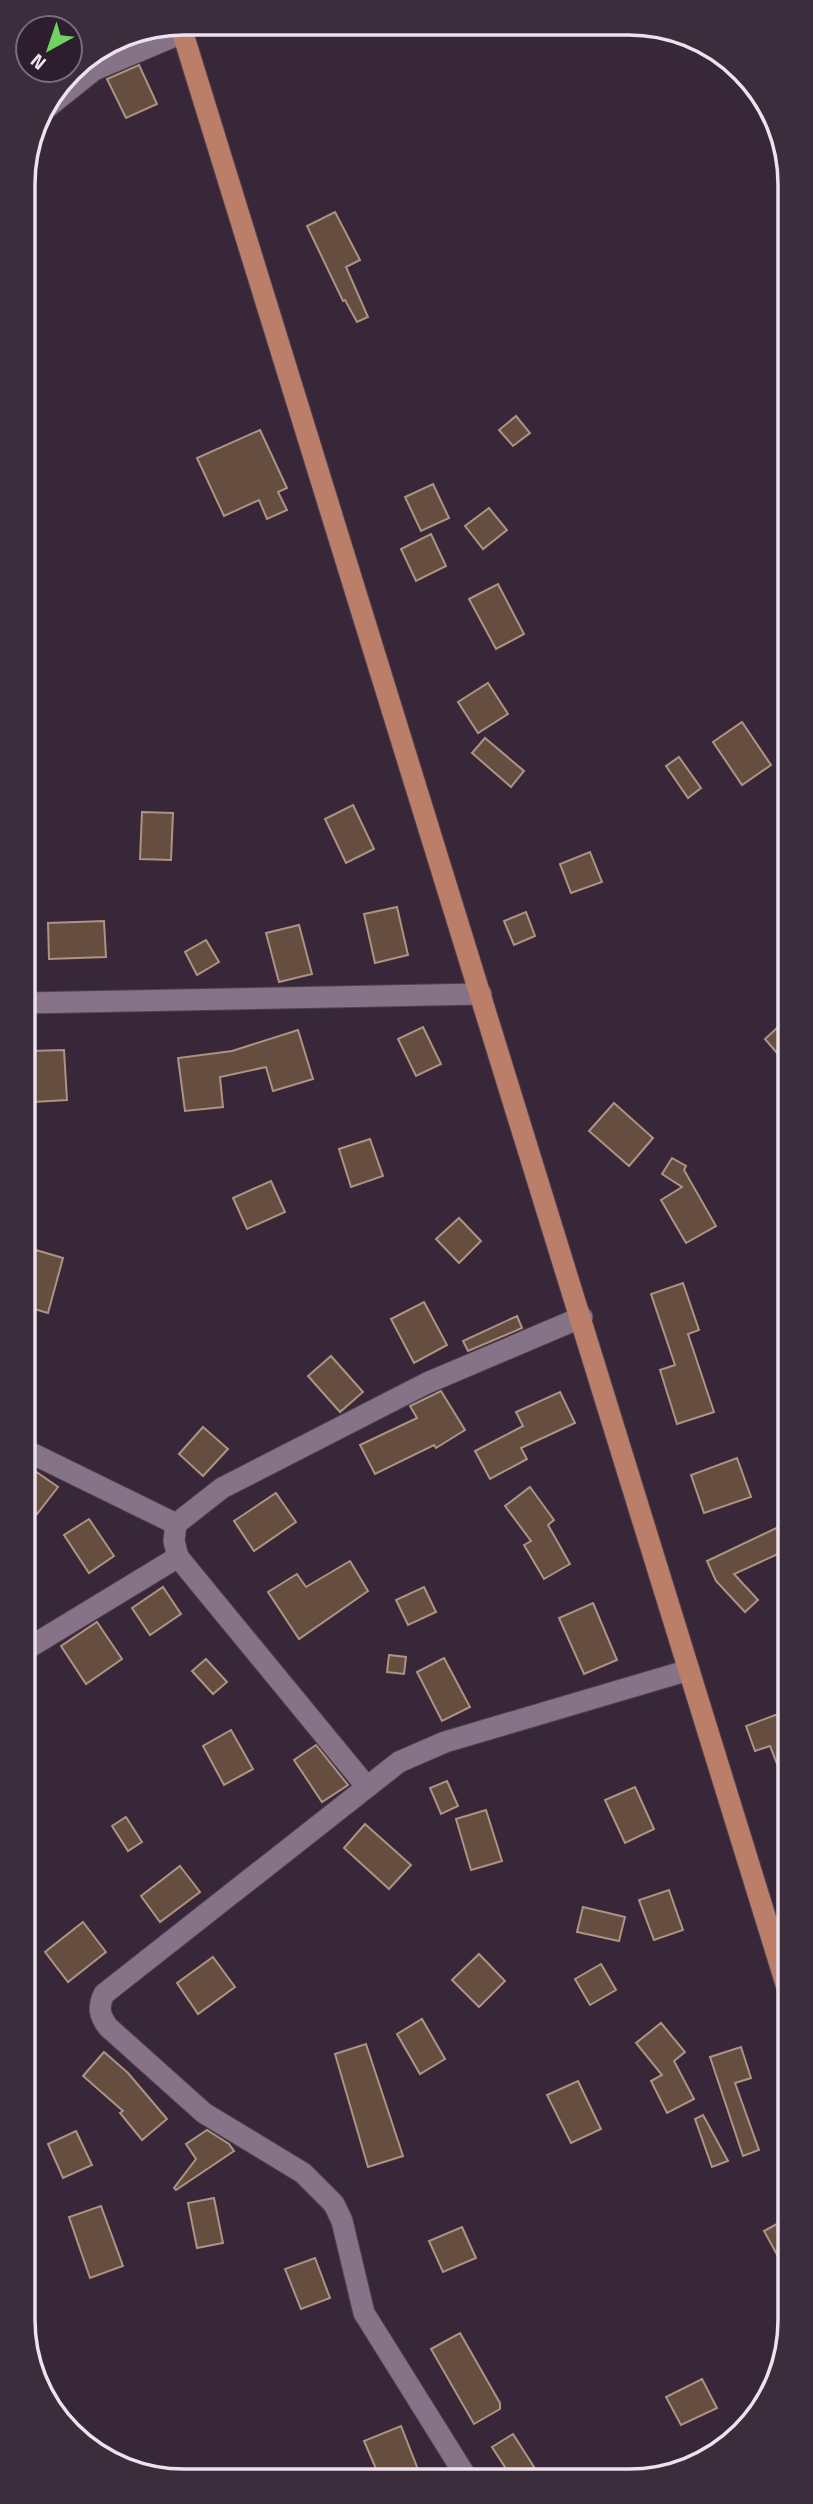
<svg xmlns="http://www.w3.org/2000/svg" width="813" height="2504" font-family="'Titillium Web',sans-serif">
<rect width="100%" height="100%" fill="#382739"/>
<g fill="#654e40" stroke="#ae9383" stroke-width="2">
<polygon points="163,27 116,47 112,41 122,35"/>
<polygon points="139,65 157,104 126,118 107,79"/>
<polygon points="335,212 360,260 346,267 368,317 357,322 345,300 343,301 307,226"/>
<polygon points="516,416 530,433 513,446 499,430"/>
<polygon points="260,430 287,488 278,492 287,510 267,519 259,500 224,516 197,458"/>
<polygon points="433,484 449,518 421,531 405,497"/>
<polygon points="489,508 507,530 483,549 465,526"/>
<polygon points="431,534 446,566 416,581 401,549"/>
<polygon points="498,584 524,634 496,649 469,599"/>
<polygon points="488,683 508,714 478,733 458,702"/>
<polygon points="742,722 771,765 742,785 713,742"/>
<polygon points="485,738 524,771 511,787 472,753"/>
<polygon points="679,757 701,788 688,798 666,766"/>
<polygon points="353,805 374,849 346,863 325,819"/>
<polygon points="142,812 173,813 171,860 140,859"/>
<polygon points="590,852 602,882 571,893 560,864"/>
<polygon points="397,907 408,955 375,963 364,914"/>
<polygon points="526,912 535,936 514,945 504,921"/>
<polygon points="104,921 106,957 49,959 48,923"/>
<polygon points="299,925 312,974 279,982 266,933"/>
<polygon points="206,940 219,962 197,975 185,952"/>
<polygon points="423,1027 441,1064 416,1076 398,1039"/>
<polygon points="777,1028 788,1041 777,1053 765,1039"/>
<polygon points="298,1030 313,1079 273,1091 266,1067 220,1077 223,1107 185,1111 178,1058 232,1051"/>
<polygon points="64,1050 67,1100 33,1102 30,1051"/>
<polygon points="614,1103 653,1138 629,1166 589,1131"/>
<polygon points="370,1139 383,1176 351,1187 339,1149"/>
<polygon points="672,1158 686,1166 684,1170 716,1226 686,1243 661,1200 682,1187 662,1174"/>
<polygon points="271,1181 285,1212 247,1229 233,1198"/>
<polygon points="459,1218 481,1241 459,1263 436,1239"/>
<polygon points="29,1248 63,1258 48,1313 24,1306 24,1264"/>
<polygon points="683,1283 699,1330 688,1334 714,1412 677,1424 660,1370 675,1365 651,1294"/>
<polygon points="424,1302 447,1345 414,1363 391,1319"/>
<polygon points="517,1316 522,1328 468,1351 463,1341"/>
<polygon points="331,1356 363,1392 340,1412 308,1376"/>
<polygon points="441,1391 465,1430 436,1448 434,1445 375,1474 360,1445 417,1418 410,1406"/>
<polygon points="560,1392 575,1423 521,1448 527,1459 490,1479 475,1451 523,1426 516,1412"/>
<polygon points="203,1427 228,1449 203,1476 179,1454"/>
<polygon points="737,1458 751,1497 704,1513 691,1475"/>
<polygon points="25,1464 58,1487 37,1514 25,1503"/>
<polygon points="530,1487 554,1520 548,1525 570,1564 544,1579 524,1545 531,1541 505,1506"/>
<polygon points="276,1493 296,1522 254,1551 234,1521"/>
<polygon points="89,1519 114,1556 89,1573 64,1535"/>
<polygon points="789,1522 789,1549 734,1574 758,1600 745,1612 716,1581 707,1561"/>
<polygon points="350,1561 368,1591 299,1639 268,1592 297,1574 306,1587"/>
<polygon points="163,1587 181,1614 150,1635 132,1608"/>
<polygon points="424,1587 436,1612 408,1625 396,1600"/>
<polygon points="593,1603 617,1660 584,1674 559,1618"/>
<polygon points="97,1622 122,1659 86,1684 61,1646"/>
<polygon points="389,1655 406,1657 404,1674 387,1672"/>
<polygon points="444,1658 470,1707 442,1721 417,1672"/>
<polygon points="206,1659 227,1682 213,1694 192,1671"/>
<polygon points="789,1710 789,1792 788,1792 770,1746 755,1751 746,1726"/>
<polygon points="231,1730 253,1769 224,1785 203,1746"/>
<polygon points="316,1745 348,1785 322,1802 294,1760"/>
<polygon points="447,1781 458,1806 441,1814 430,1788"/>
<polygon points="635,1787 654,1829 625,1843 605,1800"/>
<polygon points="486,1810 502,1861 471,1870 456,1819"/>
<polygon points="126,1817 142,1842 128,1851 112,1826"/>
<polygon points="365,1824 411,1865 389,1889 344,1848"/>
<polygon points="180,1866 200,1892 160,1922 141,1896"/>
<polygon points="669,1890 683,1930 654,1940 639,1900"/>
<polygon points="583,1907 625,1917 619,1941 577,1932"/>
<polygon points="83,1922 106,1952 68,1982 45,1952"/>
<polygon points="479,1954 505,1981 479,2007 452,1980"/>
<polygon points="213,1957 235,1987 198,2014 177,1983"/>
<polygon points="601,1964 616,1990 590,2005 575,1979"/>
<polygon points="422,2019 445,2059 420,2074 397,2034"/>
<polygon points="661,2023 685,2052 674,2061 694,2099 667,2113 651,2081 662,2075 636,2043"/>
<polygon points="366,2044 403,2156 368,2167 335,2054"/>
<polygon points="741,2047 751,2078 735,2083 759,2150 743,2156 710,2057"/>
<polygon points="104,2052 128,2073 167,2119 142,2140 120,2113 123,2111 83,2076"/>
<polygon points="578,2081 601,2129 571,2143 547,2095"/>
<polygon points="703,2115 728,2161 712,2167 695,2119"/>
<polygon points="207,2130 229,2144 234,2151 176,2190 174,2188 196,2159 186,2144"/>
<polygon points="76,2131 92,2165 63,2178 48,2144"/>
<polygon points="214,2198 223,2243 197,2248 188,2203"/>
<polygon points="101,2206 123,2266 90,2278 69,2217"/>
<polygon points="790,2217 790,2278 764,2231"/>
<polygon points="462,2227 476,2258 443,2272 429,2241"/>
<polygon points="315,2258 330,2298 301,2309 285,2269"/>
<polygon points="460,2333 500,2403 500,2409 474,2424 431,2349"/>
<polygon points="702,2379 717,2408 681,2425 666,2397"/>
<polygon points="401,2426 419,2472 403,2478 380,2478 364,2441"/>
<polygon points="513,2434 534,2467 517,2478 512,2478 492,2447"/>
</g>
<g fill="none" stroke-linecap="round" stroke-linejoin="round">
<defs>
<g id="street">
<polyline points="39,114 94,70 182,33"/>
<polyline points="24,1003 481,994"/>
<polyline points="25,1450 176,1524"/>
<polyline points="25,1650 178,1557"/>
<polyline points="367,1787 178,1557 174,1541 176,1524 222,1488 427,1383 582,1317"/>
<path d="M 467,2478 L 364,2313 L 342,2221 L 334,2204 L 303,2173 L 204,2113 L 108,2027 C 99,2015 98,2007 104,1994 L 399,1762 L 445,1742 L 689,1670"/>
</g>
<polyline id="primary" points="180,24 790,1997"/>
</defs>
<use href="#street" stroke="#504251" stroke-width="23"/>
<use href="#primary" stroke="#504251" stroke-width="23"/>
<use href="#street" stroke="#877388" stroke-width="21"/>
<use href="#primary" stroke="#ba7e69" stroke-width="21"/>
</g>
<path d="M0 0H813V2504H0ZM184 35H629A149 149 0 0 1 778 184V2320A149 149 0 0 1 629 2469H184A149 149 0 0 1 35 2320V184A149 149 0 0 1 184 35Z" fill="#3c2d3d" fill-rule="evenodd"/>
<path fill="none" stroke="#ede2ed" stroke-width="3.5" d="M184 35H629A149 149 0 0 1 778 184V2320A149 149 0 0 1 629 2469H184A149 149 0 0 1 35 2320V184A149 149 0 0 1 184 35Z"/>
<g transform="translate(49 49) rotate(220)"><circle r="33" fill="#2d1d2e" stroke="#7a6c7a" stroke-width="2"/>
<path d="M0-5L12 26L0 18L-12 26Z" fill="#70d35f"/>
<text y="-10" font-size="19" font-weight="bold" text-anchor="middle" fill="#ede2ed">N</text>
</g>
</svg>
